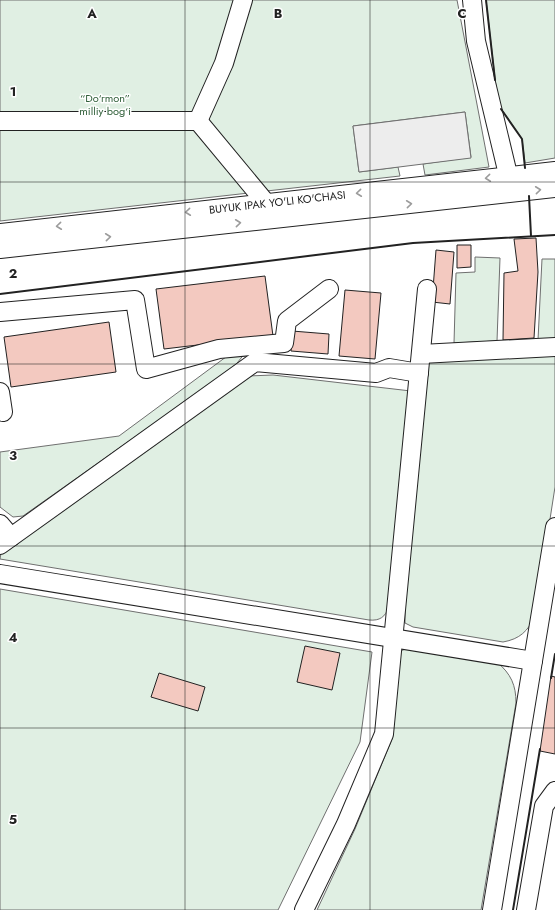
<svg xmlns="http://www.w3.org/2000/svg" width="555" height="910" font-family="Jost,sans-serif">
<rect width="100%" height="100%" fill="#fff"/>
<g fill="#e0efe3" stroke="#6f6f6f">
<polygon points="0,0 457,0 489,167 425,175 423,164 471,157 465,112 353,126 359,172 398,167 400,176 0,221"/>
<polygon points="486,0 555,0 555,158 525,163 522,139 498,104"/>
<polygon points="475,257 500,258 497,341 454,343 456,273 475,272"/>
<polygon points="542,259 555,259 555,339 538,340"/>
<polygon points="234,351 245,353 234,367 23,516 13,517 0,507 0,452 119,436"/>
<path d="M 555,353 L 555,487 L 535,616 C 528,631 520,639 503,642 L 413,627 L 405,623 L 405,609 L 427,362 Z"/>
<path d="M 273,375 L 411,391 L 389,607 C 385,617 380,621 369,620 L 0,559 L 1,553 L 248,376 Z"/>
<polygon points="0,589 372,652 360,742 278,910 0,910"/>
<path d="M 409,648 L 497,662 C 511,674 516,685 516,703 L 481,910 L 317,910 L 355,829 L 392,739 L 400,651 Z"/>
</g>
<polygon fill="#ededed" stroke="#6f6f6f" points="465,112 471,158 359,172 353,126"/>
<g fill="#f3c9c0" stroke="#222">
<polygon points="536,238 538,272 534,338 503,340 504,273 518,271 514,239"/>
<polygon points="457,245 471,245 471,267 457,268"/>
<polygon points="436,250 454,252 450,304 432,302"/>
<polygon points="265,276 273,336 164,349 156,289"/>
<polygon points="345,290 381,293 375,359 339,356"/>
<polygon points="109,322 116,372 11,387 4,337"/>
<polygon points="292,331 329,334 328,354 291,351"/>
<polygon points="305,646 340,653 332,690 297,682"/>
<polygon points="159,673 205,687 198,711 151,697"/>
<polygon points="551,676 555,677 555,754 540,751"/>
</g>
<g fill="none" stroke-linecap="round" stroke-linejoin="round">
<defs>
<g id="minor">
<polyline points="472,0 476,41 511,187"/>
<polyline points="0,121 198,121 266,203 268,212"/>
<polyline points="198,121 224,63 243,0"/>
<path id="s1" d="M 0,233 L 555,171"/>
<polyline points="0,249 555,188"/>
<polyline points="0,312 135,300 146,369 219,349 284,343 287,321 329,289"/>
<polyline points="421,354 555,347"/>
<polyline points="0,392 3,412"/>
<polyline points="0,524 11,537"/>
<polyline points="0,545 255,362 376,373 389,368 419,373"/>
<polyline points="0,574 533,661"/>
<polyline points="304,910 346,824 384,734 427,289"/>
<polyline points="492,910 555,527"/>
<polyline points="526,910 544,806 555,791"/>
</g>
</defs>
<use href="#minor" stroke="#222" stroke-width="20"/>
<use href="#minor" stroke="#fff" stroke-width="18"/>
<g stroke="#222" stroke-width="2">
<polyline points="486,0 495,80"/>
<polyline points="501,109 522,139 525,168"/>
<polyline points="529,196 531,236"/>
<polyline points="0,294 413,243 555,235"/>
<polyline points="551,678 555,654"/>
<polyline points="513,910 540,749"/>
</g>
</g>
<defs><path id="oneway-chevron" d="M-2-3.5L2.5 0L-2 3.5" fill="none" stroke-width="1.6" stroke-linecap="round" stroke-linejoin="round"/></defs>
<g stroke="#9c9c9c">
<use href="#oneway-chevron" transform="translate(488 178) rotate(174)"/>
<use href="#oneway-chevron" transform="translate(538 190) rotate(-6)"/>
<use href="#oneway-chevron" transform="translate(359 193) rotate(174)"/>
<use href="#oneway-chevron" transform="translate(409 204) rotate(-6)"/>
<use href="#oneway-chevron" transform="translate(188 212) rotate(174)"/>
<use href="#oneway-chevron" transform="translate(238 223) rotate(-6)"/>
<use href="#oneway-chevron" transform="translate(59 226) rotate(174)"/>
<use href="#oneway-chevron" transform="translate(108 237) rotate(-6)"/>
</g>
<path fill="none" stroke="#222" stroke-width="1" stroke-opacity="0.55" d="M 185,0 L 185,910M 370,0 L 370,910M 0,182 L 555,182M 0,364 L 555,364M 0,546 L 555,546M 0,728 L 555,728"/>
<g text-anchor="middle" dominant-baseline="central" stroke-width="3" stroke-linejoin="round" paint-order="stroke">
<g font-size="11" fill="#2f5e38" stroke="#fff">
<text x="105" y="98">“Do‘rmon”<tspan x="105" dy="13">milliy bog‘i</tspan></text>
</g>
<g font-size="11" fill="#222" stroke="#fff">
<text stroke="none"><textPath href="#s1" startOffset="279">BUYUK IPAK YO'LI KO'CHASI</textPath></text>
</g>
</g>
<g font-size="13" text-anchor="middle" font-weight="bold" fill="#222" stroke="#fff" stroke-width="3" stroke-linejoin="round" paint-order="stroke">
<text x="92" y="18">A</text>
<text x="278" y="18">B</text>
<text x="462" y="18">C</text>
<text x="13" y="96">1</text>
<text x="13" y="278">2</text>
<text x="13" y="460">3</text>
<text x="13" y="642">4</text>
<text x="13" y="824">5</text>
</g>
</svg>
